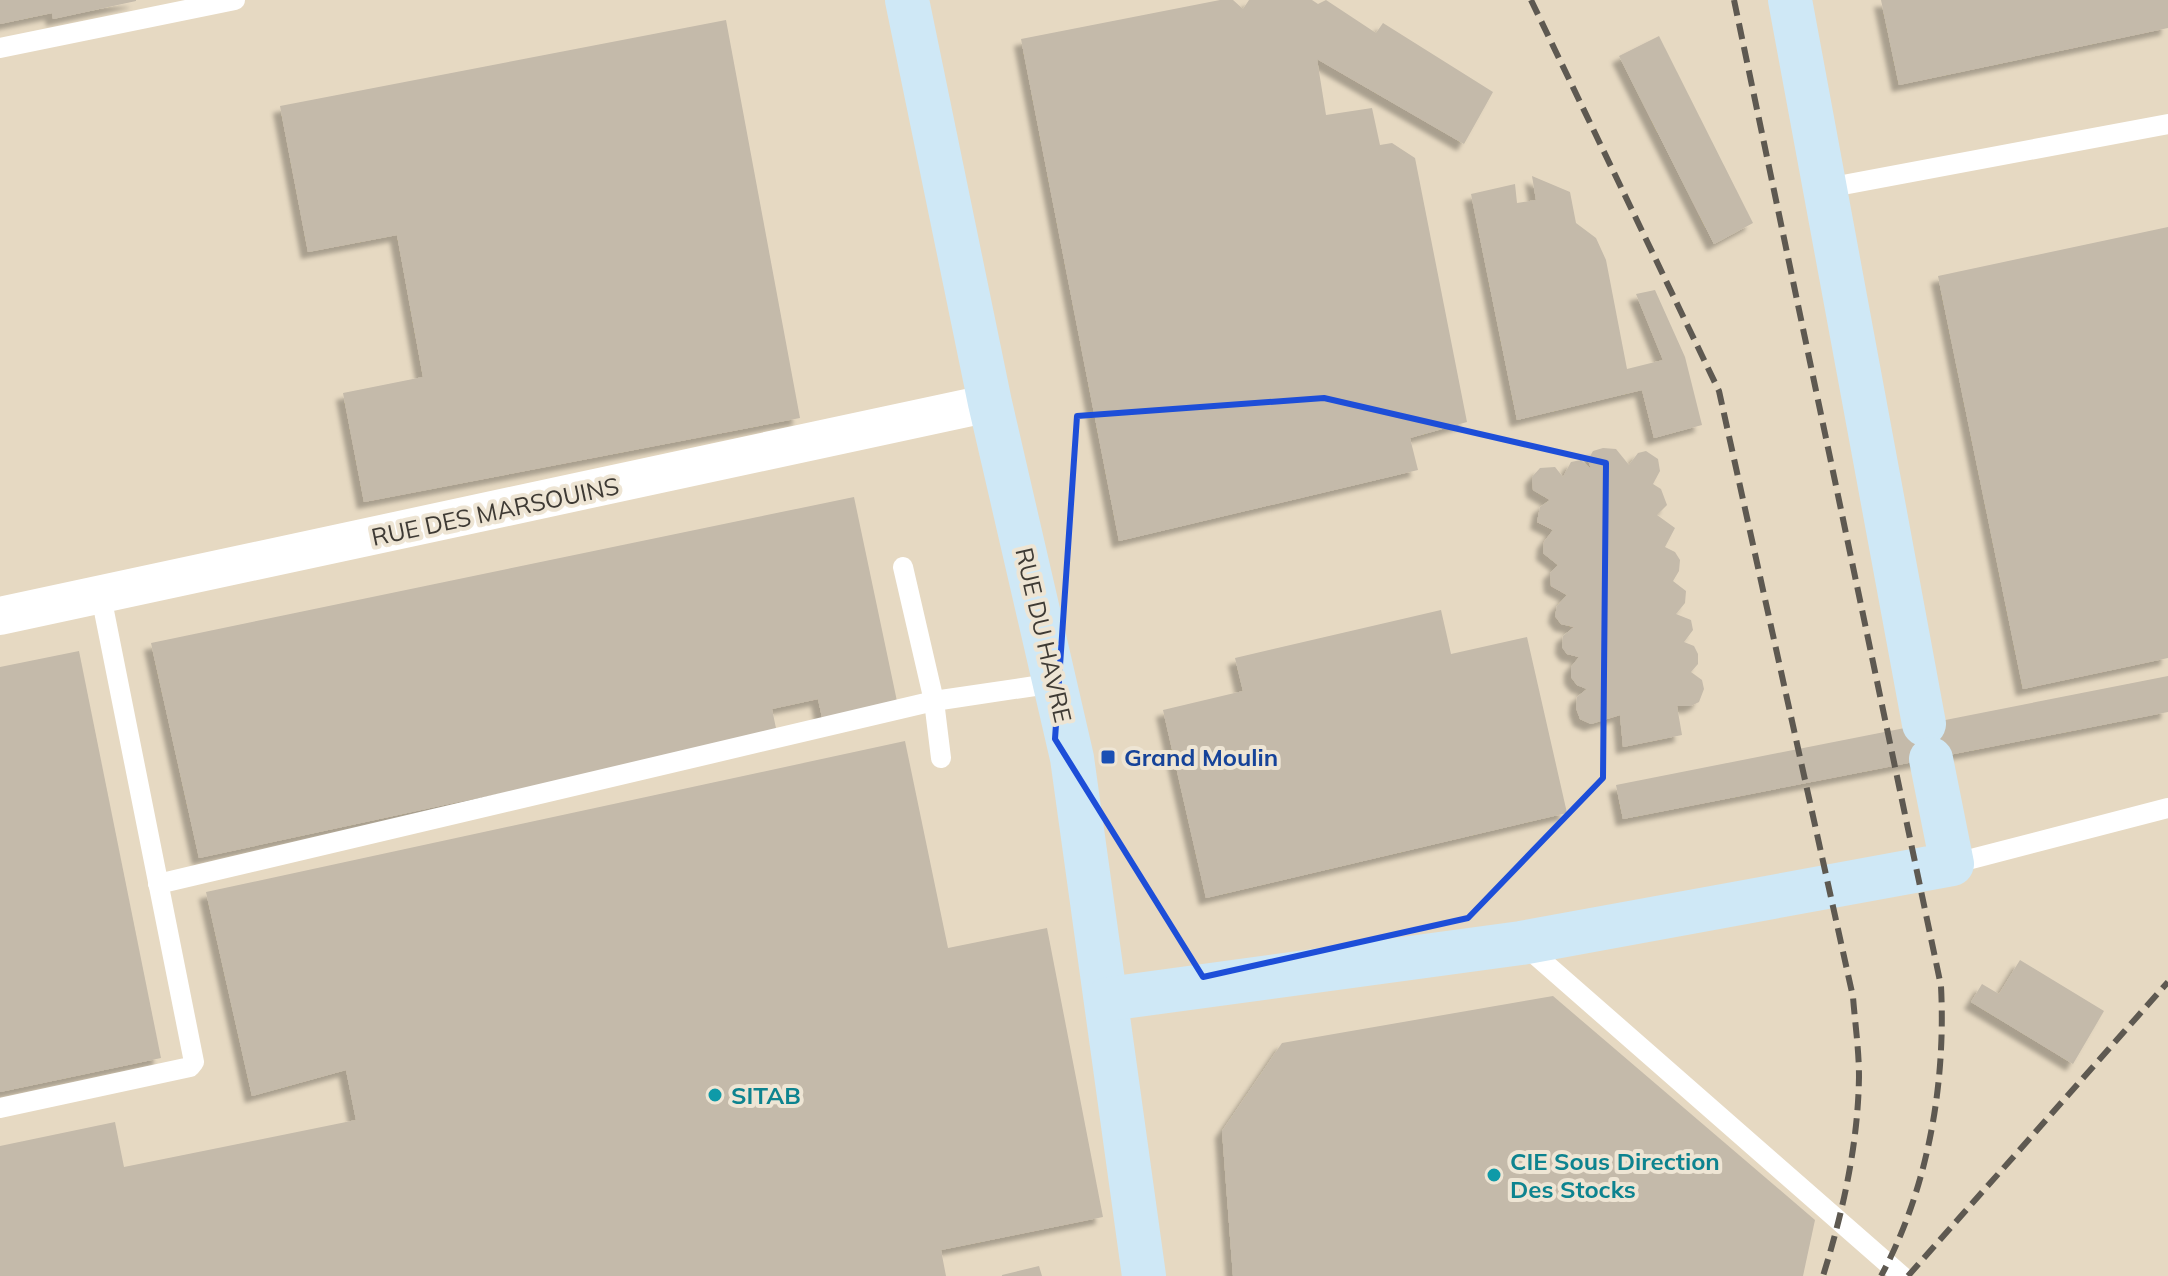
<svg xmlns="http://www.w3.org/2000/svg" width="2168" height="1276" font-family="Mulish,sans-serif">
<defs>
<filter id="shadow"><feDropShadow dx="-7" dy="7" stdDeviation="2" flood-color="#0004"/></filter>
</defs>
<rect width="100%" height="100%" fill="#eee5d4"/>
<rect fill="#e6d9c2" x="0" y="0" width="2168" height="1276"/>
<g fill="#c4baaa" filter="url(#shadow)">
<polygon points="0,0 136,0 136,1 53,19 52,13 0,24"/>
<polygon points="1220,0 1233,0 1243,9 1249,0 1312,0 1318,4 1326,0 1376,33 1383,23 1493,92 1464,144 1317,59 1326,115 1372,108 1380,145 1392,143 1415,158 1467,422 1410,438 1418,470 1119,541 1021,39"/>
<polygon points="1881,0 2168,0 2168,28 1899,85"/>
<polygon points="726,20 800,418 364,502 343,393 423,377 397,235 308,252 280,106"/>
<polygon points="1659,36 1753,223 1714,244 1619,56"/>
<polygon points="1532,176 1570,192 1576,223 1596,238 1606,260 1627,369 1663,360 1636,294 1655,290 1685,357 1702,425 1654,438 1642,390 1517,420 1471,194 1515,184 1517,203 1536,200"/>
<polygon points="2168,227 2168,658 2023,689 1938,276"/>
<polygon points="1603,448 1616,449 1629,465 1638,453 1646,451 1658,459 1660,471 1653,484 1661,489 1667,505 1657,515 1675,528 1665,547 1675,552 1680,560 1679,571 1673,581 1686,591 1685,603 1676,614 1691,620 1693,630 1684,642 1694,646 1698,654 1698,664 1691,672 1702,680 1704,689 1699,702 1691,706 1677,706 1682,735 1623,747 1620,715 1591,724 1580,719 1576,708 1577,697 1587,689 1577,685 1571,677 1571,667 1579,657 1567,654 1562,647 1563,636 1574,627 1561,624 1555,616 1557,606 1567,595 1551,586 1550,573 1558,565 1543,553 1544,542 1553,530 1537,522 1540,507 1550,500 1533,490 1532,477 1540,468 1555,467 1563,477 1571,462 1581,460 1591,469 1588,460 1593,451"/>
<polygon points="854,497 898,706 823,722 818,699 772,709 777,733 199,858 151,643"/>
<polygon points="1441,610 1451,654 1527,637 1567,813 1206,898 1163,710 1243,691 1235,658"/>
<polygon points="79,651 161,1058 0,1092 0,667"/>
<polygon points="2168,676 2168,712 1623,819 1616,785"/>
<polygon points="905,741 948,948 1047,928 1103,1217 941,1250 946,1276 0,1276 0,1146 115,1122 124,1167 356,1120 346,1070 252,1096 206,892"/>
<polygon points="2020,960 2104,1011 2073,1064 1971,1002 1982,984 1999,994"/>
<polygon points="1553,996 1815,1220 1803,1276 1233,1276 1222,1131 1282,1043"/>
<polygon points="1039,1266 1042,1276 1002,1276 1002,1275"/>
</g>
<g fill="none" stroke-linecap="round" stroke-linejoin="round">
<g stroke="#fff" stroke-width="20">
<polyline points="0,48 235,0"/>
<polyline points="1827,188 2168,124"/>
<polyline points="903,567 934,701 941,758"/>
<polyline points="1952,864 2168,808"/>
<polyline points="158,884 934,701 1055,683"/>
<polyline points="1524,945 1902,1276"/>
<polyline points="0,1108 190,1067 194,1062 101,596"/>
</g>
<polyline stroke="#fff" stroke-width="38" points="0,616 990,403"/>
<g stroke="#cfe8f6" stroke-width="44">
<polyline points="907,0 990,403 1072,758 1144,1276"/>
<polyline points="1790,0 1924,724"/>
<polyline points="1108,999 1521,943 1952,864 1931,759"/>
</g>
<g stroke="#5e5951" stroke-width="6" stroke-dasharray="16 8" stroke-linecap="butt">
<path d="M 1531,0 L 1719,391 L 1853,997 C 1855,1023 1859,1050 1859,1077 C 1858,1144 1843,1212 1823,1276"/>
<path d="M 1734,0 L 1941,986 C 1946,1084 1928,1189 1881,1276"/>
<polyline points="1908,1276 2168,982"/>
</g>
</g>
<path fill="none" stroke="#1d4ed8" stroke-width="6" stroke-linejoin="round" d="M 1324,398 L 1606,463 L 1603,778 L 1468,918 L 1203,977 L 1055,739 L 1077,416 Z"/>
<rect fill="#1a4fb4" stroke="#eee5d4" stroke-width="3" x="1100" y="749" width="16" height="16" rx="4"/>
<g fill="#0f9aa8" stroke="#eee5d4" stroke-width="3">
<circle cx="715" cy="1095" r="8"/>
<circle cx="1494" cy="1175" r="8"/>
</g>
<g text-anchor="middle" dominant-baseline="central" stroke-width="8" stroke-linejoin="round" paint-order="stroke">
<g font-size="24" fill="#3e3a34" stroke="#eee5d4">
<text transform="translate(495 511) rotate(-12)">RUE DES MARSOUINS</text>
<text transform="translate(1044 635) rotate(77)">RUE DU HAVRE</text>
</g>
<g font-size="24" font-weight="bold" fill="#164399" stroke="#eee5d4" text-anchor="start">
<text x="1124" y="757">Grand Moulin</text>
</g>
<g font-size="24" font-weight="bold" fill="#0d838f" stroke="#eee5d4" text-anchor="start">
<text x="731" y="1095">SITAB</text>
<text x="1510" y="1161">CIE Sous Direction<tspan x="1510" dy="28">Des Stocks</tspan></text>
</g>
</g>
</svg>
